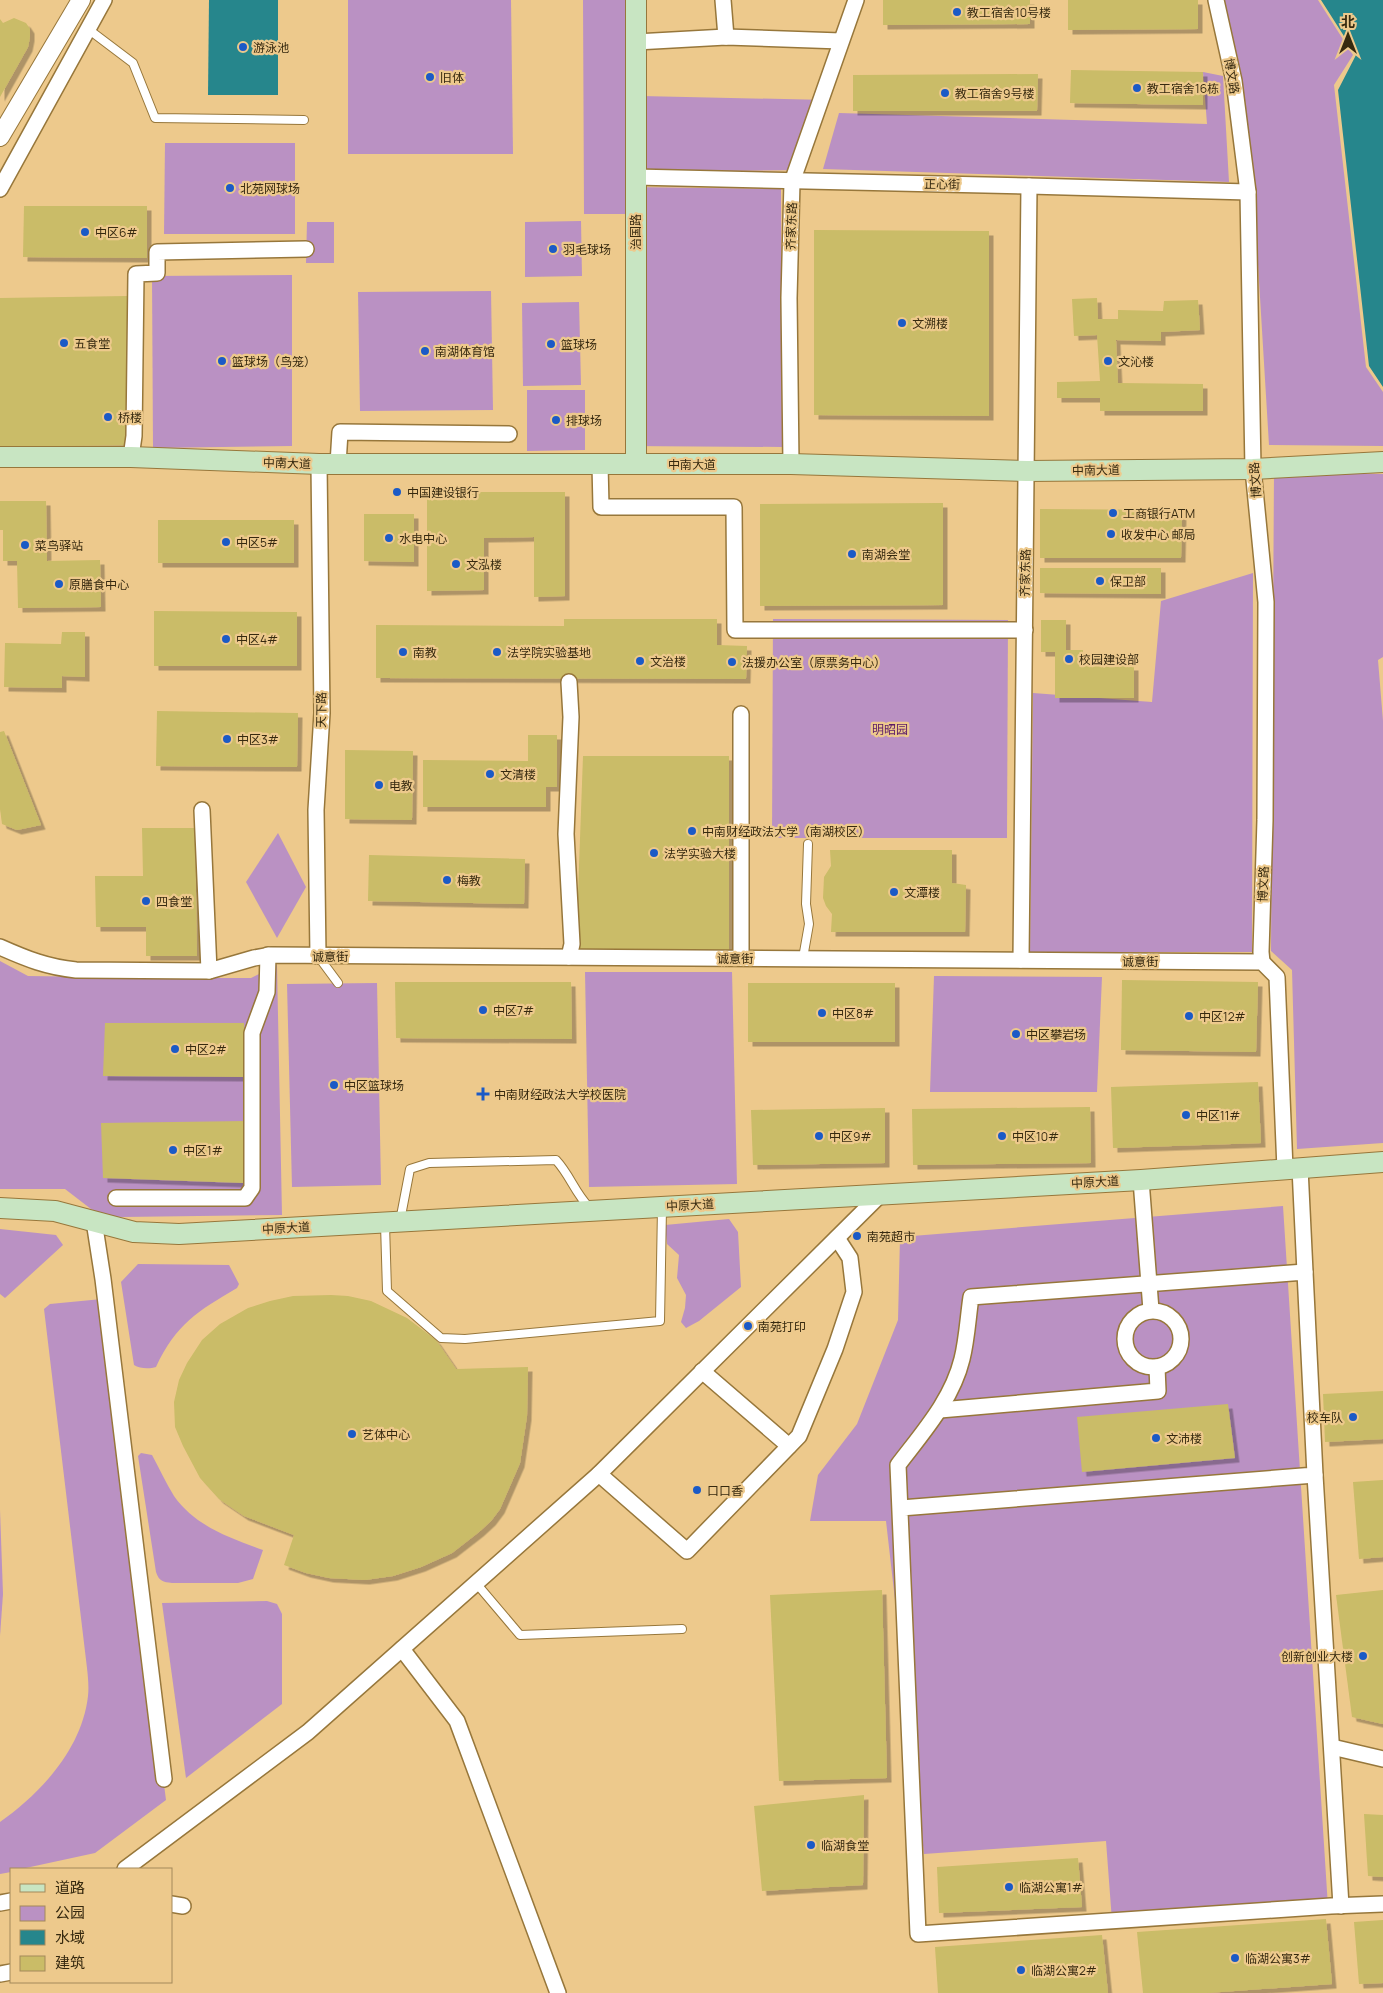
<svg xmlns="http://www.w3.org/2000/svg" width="1383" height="1993" font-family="Manrope,'Noto Sans SC',sans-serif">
<defs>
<filter id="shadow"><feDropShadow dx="4.5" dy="4.5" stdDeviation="0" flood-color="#0004"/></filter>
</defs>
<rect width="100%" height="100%" fill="#edc98c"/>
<g fill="#ba91c3">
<polygon points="348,0 511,0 513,154 348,154"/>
<polygon points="583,0 628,0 628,187 781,189 782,447 628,446 627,214 584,214"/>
<polygon points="1223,0 1318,0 1353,55 1334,85 1366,367 1383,392 1383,446 1269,445 1253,182"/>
<polygon points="1203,72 1223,76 1229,182 823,169 839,113 1207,124"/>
<polygon points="641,96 828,100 805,170 640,172"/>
<polygon points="165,143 295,143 295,234 164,234"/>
<polygon points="581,221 582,276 525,277 525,222"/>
<polygon points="307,222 334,222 334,263 306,263"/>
<polygon points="292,275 292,446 153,448 152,276"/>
<polygon points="491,291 493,410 360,411 358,292"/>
<polygon points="579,302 581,385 523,386 522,303"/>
<polygon points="527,390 585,390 585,450 527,451"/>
<polygon points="1274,472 1383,474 1383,657 1378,660 1383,721 1383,1143 1297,1149 1292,970 1271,951"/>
<polygon points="1253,573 1252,952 1030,952 1033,693 1152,702 1161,601"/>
<polygon points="773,619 1008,620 1007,838 772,838"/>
<polygon points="278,833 306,887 277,938 246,882"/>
<polygon points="0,961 28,976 171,978 251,978 277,965 282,1215 122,1217 108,1216 91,1209 65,1189 0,1189"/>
<polygon points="585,972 732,972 737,1184 589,1187"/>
<polygon points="934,976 1102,977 1097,1092 930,1092"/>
<polygon points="377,983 381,1185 292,1187 287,984"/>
<polygon points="1283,1206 1328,1907 1112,1921 1106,1841 924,1854 886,1521 810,1521 818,1475 857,1424 898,1320 900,1237"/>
<polygon points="729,1219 738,1232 741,1287 699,1321 686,1328 681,1322 685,1308 686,1295 677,1278 679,1255 667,1244 665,1225"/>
<polygon points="0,1229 56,1235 63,1245 5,1298 0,1294"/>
<path d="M 138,1264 L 229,1265 L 239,1284 L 237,1288 C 198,1311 176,1324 156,1367 C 150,1369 140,1369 134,1365 L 121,1282 Z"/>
<path d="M 102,1299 L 166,1800 L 95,1853 L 21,1869 L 11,1869 L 11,1872 L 0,1874 L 0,1822 C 41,1793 82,1749 88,1696 C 89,1687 88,1677 87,1668 L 44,1309 L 50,1304 Z"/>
<path d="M 141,1453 L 152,1455 C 159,1468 166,1483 174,1496 C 195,1526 230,1538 263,1550 L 253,1579 L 238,1583 L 172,1583 C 163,1582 159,1581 156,1572 L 138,1456 Z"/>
<polygon points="0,1510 3,1594 0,1636"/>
<polygon points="267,1601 277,1604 282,1614 282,1704 186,1778 162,1603"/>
</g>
<g fill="#26868c">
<polygon points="209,0 278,0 278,95 208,95"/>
<polygon points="1321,0 1383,0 1383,387 1369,366 1338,90 1356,55"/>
</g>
<g fill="#cabc67" filter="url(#shadow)">
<polygon points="883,0 1030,0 1030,24 883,25"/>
<polygon points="1068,0 1198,0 1198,29 1068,30"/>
<polygon points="14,18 26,23 30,29 30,37 28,47 0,97 0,19 3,23"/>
<polygon points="1071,70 1203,72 1203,105 1070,103"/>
<polygon points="1038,74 1037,111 853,111 853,75"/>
<polygon points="24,206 147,206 147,258 23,257"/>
<polygon points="814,230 989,231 989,416 814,415"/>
<polygon points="127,296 129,445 0,447 0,298"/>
<polygon points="1097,298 1098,319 1118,319 1118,310 1163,311 1164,301 1198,300 1200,330 1161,332 1161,341 1116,340 1118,383 1203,384 1203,411 1100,411 1100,398 1057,398 1057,382 1100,381 1097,335 1074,336 1072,299"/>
<polygon points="427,492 565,492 565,596 534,597 534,537 484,538 484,590 427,591"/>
<polygon points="0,501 46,501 47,561 100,560 101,607 18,608 17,561 3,561 3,530 0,530"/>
<polygon points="943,503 943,605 760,606 760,504"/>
<polygon points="1040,509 1182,510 1181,558 1040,558"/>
<polygon points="364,514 414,514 414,562 364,561"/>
<rect x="158" y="520" width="136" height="43"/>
<polygon points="1040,568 1161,568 1161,594 1040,593"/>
<polygon points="154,611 297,612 297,666 154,666"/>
<polygon points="564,619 717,619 717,645 747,646 746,679 376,678 376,625 564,626"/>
<polygon points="1041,620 1066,620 1066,650 1083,650 1083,666 1134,666 1134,698 1055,698 1055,652 1041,652"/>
<polygon points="62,632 85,632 85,677 62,676 62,688 4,687 5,643 61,644"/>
<polygon points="157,711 298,713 297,767 156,766"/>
<polygon points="4,731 41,825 17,830 2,824 0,809 0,732"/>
<polygon points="528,735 557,735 557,787 546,787 546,807 423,807 423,760 528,761"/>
<polygon points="345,750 413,751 412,820 345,819"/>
<polygon points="583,756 729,756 729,951 576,949"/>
<polygon points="142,828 195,828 197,956 146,956 146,927 96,927 95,876 143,876"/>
<polygon points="830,850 952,850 952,883 966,885 965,932 831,932 832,914 826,906 823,898 824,877 831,866"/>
<polygon points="369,855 525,859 524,904 368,901"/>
<polygon points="1122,980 1258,982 1256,1052 1121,1050"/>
<polygon points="395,982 571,982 572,1039 396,1038"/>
<rect x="748" y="983" width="147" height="59"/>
<polygon points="105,1023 244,1023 247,1077 103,1076"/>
<polygon points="1258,1082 1261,1143 1113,1148 1111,1087"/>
<polygon points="1090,1107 1091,1163 913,1165 912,1109"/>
<polygon points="885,1108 885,1163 753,1165 751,1110"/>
<polygon points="246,1121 243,1183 103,1178 101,1123"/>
<polygon points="331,1295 348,1296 371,1301 407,1318 436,1340 456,1369 528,1367 527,1416 520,1463 500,1509 491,1521 479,1532 452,1553 421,1567 393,1576 365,1580 329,1578 306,1573 284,1565 294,1535 244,1516 219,1499 200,1478 183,1446 175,1427 174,1402 179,1380 187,1363 202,1340 220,1324 248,1308 270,1301 293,1296"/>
<polygon points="1383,1391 1383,1439 1325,1442 1323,1394"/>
<polygon points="1228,1404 1235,1458 1082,1472 1077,1417"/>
<polygon points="1383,1480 1383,1557 1359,1559 1353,1482"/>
<polygon points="882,1590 887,1778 779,1781 770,1595"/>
<polygon points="1383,1590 1383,1724 1352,1717 1336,1595"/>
<polygon points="864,1795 863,1885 762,1891 754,1806"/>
<polygon points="1364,1814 1383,1815 1383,1877 1368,1876"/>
<polygon points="1078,1858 1082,1907 939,1913 937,1867"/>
<polygon points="1326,1919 1332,1984 1207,1993 1143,1993 1137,1932"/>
<polygon points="1383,1920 1383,1983 1359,1984 1354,1922"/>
<polygon points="1102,1935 1108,1993 938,1993 935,1947"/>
</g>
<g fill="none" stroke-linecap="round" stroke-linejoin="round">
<defs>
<g id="service">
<polyline points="88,29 133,63 155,118 304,120"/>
<polyline points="318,956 338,983"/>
<polyline points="803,958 809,924 806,904 808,844"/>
<path d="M 400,1221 L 410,1169 L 429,1163 L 556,1160 C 570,1175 575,1193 589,1207"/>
<polyline points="385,1224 387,1291 441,1338 465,1339 660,1321 662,1208"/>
<polyline points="476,1583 520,1635 682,1629"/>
</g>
<g id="minor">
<polyline points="723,0 726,37"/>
<polyline points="1216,0 1234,81 1248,192 1253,469 1266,602 1265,820 1261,952 1262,962"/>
<polyline points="636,42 726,37 841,41"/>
<polyline points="635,177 1029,186 1248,192"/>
<polyline points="0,189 104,0"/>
<polyline points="131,457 134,436 136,274 157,273 157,252 306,249"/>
<polyline points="338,464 340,432 509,434"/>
<polyline points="600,464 601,507 734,507 735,630 1025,630"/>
<polyline points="791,464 789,298 792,182 856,0"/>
<polyline points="569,682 571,717 566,834 572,944 569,957"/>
<polyline points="202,810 209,971"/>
<path d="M 0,947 C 27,959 47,967 76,970 L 209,971 L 254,958 L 271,955 L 1262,962 L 1277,977 L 1285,1169"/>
<polyline points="318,956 316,810 322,713 319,464"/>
<polyline points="741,958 741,714"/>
<polyline points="1021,960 1029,186"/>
<polyline points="1300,1168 1305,1272"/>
<polyline points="1141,1180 1151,1310"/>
<polyline points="116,1198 245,1198 252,1188 252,1033 267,992 268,955"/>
<polyline points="94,1221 103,1279 164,1779"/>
<circle cx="1153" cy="1339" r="28"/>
<polyline points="702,1371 789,1446"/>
<polyline points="940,1410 1158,1391 1157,1367"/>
<polyline points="599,1474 687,1551 799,1436 835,1349 854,1292 850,1258 837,1238"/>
<polyline points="1315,1475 1341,1906"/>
<path d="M 901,1508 L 1315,1475 L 1305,1272 L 971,1297 C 968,1317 967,1339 962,1359 C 952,1400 923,1432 898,1465 L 918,1934 L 1331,1906 L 1383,1904"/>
<polyline points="402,1649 457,1721 558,1993"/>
<polyline points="1332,1747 1383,1759"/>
<polyline points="125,1869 308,1732 599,1474 881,1194"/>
<polyline points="0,1903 11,1901"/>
<polyline points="171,1904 183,1906"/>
<polyline points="0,1974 11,1972"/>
</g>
<polyline id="tertiary" points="0,137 81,0"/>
<g id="secondary">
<polyline points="636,0 636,464"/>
<polyline points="0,457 131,457 319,464 791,464 1027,471 1253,469 1383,462"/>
<polyline points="0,1208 55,1211 134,1232 179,1234 1141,1180 1383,1162"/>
</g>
</defs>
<use href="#service" stroke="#97773b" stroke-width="10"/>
<use href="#minor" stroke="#97773b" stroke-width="18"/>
<use href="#tertiary" stroke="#97773b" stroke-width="20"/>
<use href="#secondary" stroke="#97773b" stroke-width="22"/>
<use href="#service" stroke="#fff" stroke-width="8"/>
<use href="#minor" stroke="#fff" stroke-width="15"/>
<use href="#tertiary" stroke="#fff" stroke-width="18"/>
<use href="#secondary" stroke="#c8e5c2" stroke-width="20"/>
</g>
<g fill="#1b5ac6" stroke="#edc98c" stroke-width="2">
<circle cx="957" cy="12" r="5"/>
<circle cx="243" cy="47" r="5"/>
<circle cx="430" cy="77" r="5"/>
<circle cx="1137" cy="88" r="5"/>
<circle cx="945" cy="93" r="5"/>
<circle cx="230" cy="188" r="5"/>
<circle cx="85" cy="232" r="5"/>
<circle cx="553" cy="249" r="5"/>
<circle cx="902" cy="323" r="5"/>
<circle cx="64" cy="343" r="5"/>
<circle cx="551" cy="344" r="5"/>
<circle cx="425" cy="351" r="5"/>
<circle cx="222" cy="361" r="5"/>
<circle cx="1108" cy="361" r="5"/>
<circle cx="108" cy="417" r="5"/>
<circle cx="556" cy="420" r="5"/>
<circle cx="397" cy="492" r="5"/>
<circle cx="1113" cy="513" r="5"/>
<circle cx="1111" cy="534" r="5"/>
<circle cx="389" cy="538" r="5"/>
<circle cx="226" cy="542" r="5"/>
<circle cx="25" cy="545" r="5"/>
<circle cx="852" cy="554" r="5"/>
<circle cx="456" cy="564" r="5"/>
<circle cx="1100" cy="581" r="5"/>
<circle cx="59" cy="584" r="5"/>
<circle cx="226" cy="639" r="5"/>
<circle cx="403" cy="652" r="5"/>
<circle cx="497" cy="652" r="5"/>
<circle cx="1069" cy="659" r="5"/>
<circle cx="640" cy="661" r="5"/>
<circle cx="732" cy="662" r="5"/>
<circle cx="227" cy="739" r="5"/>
<circle cx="490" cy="774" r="5"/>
<circle cx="379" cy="785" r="5"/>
<circle cx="692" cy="831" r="5"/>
<circle cx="654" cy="853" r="5"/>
<circle cx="447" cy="880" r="5"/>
<circle cx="894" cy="892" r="5"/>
<circle cx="146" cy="901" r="5"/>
<circle cx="483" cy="1010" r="5"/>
<circle cx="822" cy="1013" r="5"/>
<circle cx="1189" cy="1016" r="5"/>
<circle cx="1016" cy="1034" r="5"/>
<circle cx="175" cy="1049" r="5"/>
<circle cx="334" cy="1085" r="5"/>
<path d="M480.5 1086.5h5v5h5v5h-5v5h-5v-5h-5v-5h5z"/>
<circle cx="1186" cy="1115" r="5"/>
<circle cx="819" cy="1136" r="5"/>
<circle cx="1002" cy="1136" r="5"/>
<circle cx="173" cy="1150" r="5"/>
<circle cx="857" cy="1236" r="5"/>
<circle cx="748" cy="1326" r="5"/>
<circle cx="1353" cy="1417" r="5"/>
<circle cx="352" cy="1434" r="5"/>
<circle cx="1156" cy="1438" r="5"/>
<circle cx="697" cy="1490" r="5"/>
<circle cx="1363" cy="1656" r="5"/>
<circle cx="811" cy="1845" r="5"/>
<circle cx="1009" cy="1887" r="5"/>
<circle cx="1235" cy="1958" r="5"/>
<circle cx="1021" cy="1970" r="5"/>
</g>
<g text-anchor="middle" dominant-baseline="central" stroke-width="4.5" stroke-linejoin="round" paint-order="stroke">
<g font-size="12" fill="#36290f" stroke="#edc98c" text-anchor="start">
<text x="967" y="12">教工宿舍10号楼</text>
<text x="253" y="47">游泳池</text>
<text x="440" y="77">旧体</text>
<text x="1147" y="88">教工宿舍16栋</text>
<text x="955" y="93">教工宿舍9号楼</text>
<text x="240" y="188">北苑网球场</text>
<text x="95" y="232">中区6#</text>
<text x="563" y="249">羽毛球场</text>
<text x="912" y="323">文溯楼</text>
<text x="74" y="343">五食堂</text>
<text x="561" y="344">篮球场</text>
<text x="435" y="351">南湖体育馆</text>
<text x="232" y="361">篮球场（鸟笼）</text>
<text x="1118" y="361">文沁楼</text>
<text x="118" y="417">桥楼</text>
<text x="566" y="420">排球场</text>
<text x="407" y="492">中国建设银行</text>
<text x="1123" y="513">工商银行ATM</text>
<text x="1121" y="534">收发中心 邮局</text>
<text x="399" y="538">水电中心</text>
<text x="236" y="542">中区5#</text>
<text x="35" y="545">菜鸟驿站</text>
<text x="862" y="554">南湖会堂</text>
<text x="466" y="564">文泓楼</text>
<text x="1110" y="581">保卫部</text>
<text x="69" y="584">原膳食中心</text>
<text x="236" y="639">中区4#</text>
<text x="413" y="652">南教</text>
<text x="507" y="652">法学院实验基地</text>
<text x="1079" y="659">校园建设部</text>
<text x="650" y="661">文治楼</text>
<text x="742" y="662">法援办公室（原票务中心）</text>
<text x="237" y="739">中区3#</text>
<text x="500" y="774">文清楼</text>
<text x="389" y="785">电教</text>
<text x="702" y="831">中南财经政法大学（南湖校区）</text>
<text x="664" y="853">法学实验大楼</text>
<text x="457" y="880">梅教</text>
<text x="904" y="892">文潭楼</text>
<text x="156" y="901">四食堂</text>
<text x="493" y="1010">中区7#</text>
<text x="832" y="1013">中区8#</text>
<text x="1199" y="1016">中区12#</text>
<text x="1026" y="1034">中区攀岩场</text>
<text x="185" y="1049">中区2#</text>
<text x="344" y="1085">中区篮球场</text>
<text x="494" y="1094">中南财经政法大学校医院</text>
<text x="1196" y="1115">中区11#</text>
<text x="829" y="1136">中区9#</text>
<text x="1012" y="1136">中区10#</text>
<text x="183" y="1150">中区1#</text>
<text x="867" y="1236">南苑超市</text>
<text x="758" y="1326">南苑打印</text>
<text x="1343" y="1417" text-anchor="end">校车队</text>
<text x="362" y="1434">艺体中心</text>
<text x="1166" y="1438">文沛楼</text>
<text x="707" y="1490">口口香</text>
<text x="1353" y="1656" text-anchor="end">创新创业大楼</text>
<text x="821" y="1845">临湖食堂</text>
<text x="1019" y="1887">临湖公寓1#</text>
<text x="1245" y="1958">临湖公寓3#</text>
<text x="1031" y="1970">临湖公寓2#</text>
</g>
<g font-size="12" fill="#36290f" stroke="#edc98c">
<text transform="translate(1232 76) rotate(80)">博文路</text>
<text transform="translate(942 184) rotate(1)">正心街</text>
<text transform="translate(791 226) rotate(-88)">齐家东路</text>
<text transform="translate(635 232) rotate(-90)">治国路</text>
<text transform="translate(287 463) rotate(2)">中南大道</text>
<text x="692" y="464">中南大道</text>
<text transform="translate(1096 470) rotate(-1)">中南大道</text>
<text transform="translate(1255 480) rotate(-94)">博文路</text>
<text transform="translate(1025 573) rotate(-89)">齐家东路</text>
<text transform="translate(321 710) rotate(-89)">天下路</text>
<text transform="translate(1263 884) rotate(-88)">博文路</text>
<text x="330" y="956">诚意街</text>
<text x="735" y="958">诚意街</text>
<text x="1140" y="961">诚意街</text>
<text transform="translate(1095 1182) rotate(-3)">中原大道</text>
<text transform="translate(690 1205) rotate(-3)">中原大道</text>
<text transform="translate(286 1228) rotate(-3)">中原大道</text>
</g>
<g font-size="12" fill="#5b1b68" stroke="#edc98c">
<text x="890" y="729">明昭园</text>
</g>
</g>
<rect x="10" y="1868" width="162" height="115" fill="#edc98c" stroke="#a4895a"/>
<rect x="20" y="1884" width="25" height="8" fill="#c8e5c2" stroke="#a4895a"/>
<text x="55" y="1893" font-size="15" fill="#36290f">道路</text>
<rect x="20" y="1906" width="25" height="15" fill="#ba91c3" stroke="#a4895a"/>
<text x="55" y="1918" font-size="15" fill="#36290f">公园</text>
<rect x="20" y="1930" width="25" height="15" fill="#26868c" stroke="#a4895a"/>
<text x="55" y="1943" font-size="15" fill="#36290f">水域</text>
<rect x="20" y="1956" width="25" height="15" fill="#cabc67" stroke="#a4895a"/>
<text x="55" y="1968" font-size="15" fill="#36290f">建筑</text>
<g transform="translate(1348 35)" stroke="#edc98c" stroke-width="4" paint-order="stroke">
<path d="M0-4L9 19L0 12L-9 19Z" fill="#36290f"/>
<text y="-8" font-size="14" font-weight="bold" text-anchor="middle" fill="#36290f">北</text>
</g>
</svg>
